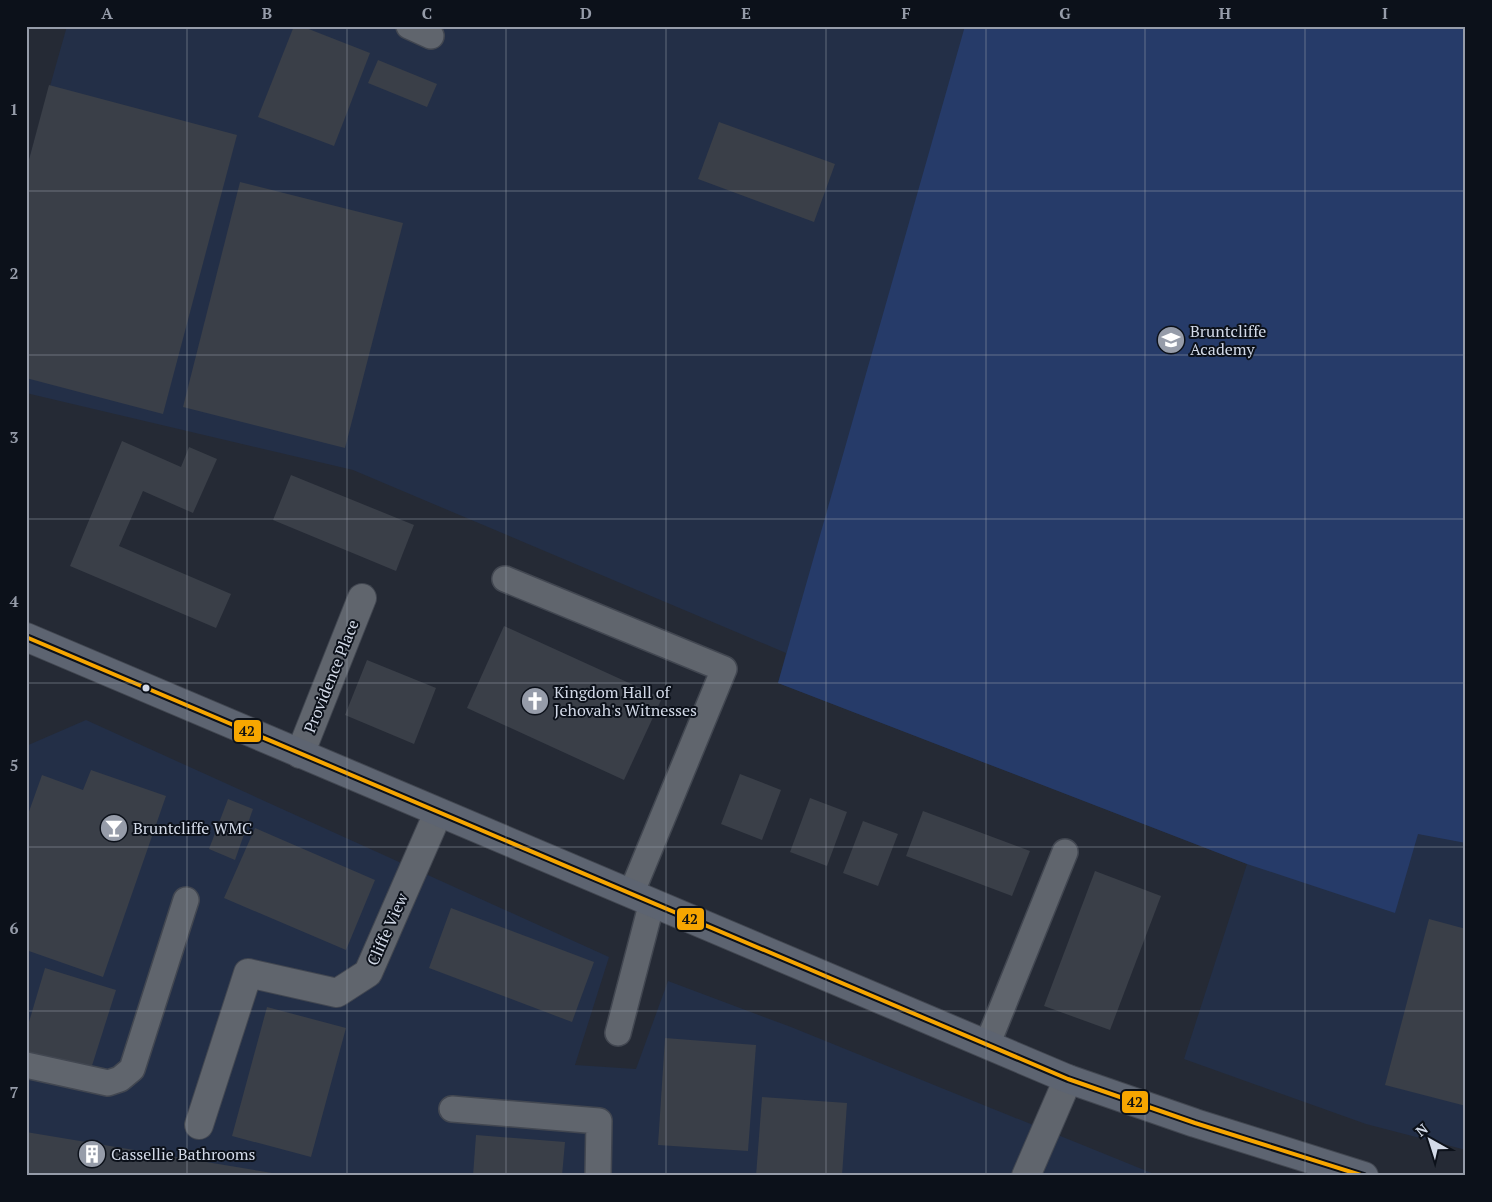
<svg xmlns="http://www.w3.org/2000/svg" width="1492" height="1202" font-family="'PT Serif',serif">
<rect width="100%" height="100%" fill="#252a35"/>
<g fill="#232f47">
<polygon points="67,26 1466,26 1466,1150 1366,1124 1184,1059 1247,864 778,683 786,653 353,470 26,393 26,171"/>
<polygon points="86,720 609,957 575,1065 636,1069 668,981 791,1027 1159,1176 26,1176 26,746"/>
</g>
<polygon fill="#263b69" points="965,26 1466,26 1466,843 1418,834 1395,913 1247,864 778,683"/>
<g fill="#3a3f48">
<polygon points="294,26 301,26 370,53 334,146 258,117"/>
<polygon points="378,60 437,84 427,107 368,83"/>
<polygon points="49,85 237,135 163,414 26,378 26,171"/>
<polygon points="719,122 835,164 814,222 698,179"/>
<polygon points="240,182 403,223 345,448 183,407"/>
<polygon points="122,441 181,467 189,447 217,459 193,513 143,491 119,546 231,594 216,628 70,566"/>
<polygon points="291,475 414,525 396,571 273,520"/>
<polygon points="504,626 662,698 624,780 467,708"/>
<polygon points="367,660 436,688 414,744 345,715"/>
<polygon points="91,770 166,796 103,977 26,950 26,820 42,775 83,790"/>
<polygon points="740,774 781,790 762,840 721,824"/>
<polygon points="810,798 847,812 827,866 790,852"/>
<polygon points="228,799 253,809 235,860 209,849"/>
<polygon points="923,811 1030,851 1012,896 906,856"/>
<polygon points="863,821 898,834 878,886 843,873"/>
<polygon points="255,828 375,880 346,950 224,898"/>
<polygon points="1095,871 1161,896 1110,1030 1044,1006"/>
<polygon points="451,908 594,962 572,1022 429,968"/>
<polygon points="1429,919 1466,929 1466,1106 1385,1085"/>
<polygon points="45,968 116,990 90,1072 26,1053 26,1032"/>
<polygon points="267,1007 346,1028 311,1157 232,1136"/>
<polygon points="665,1038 756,1045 748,1151 658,1145"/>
<polygon points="762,1097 847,1103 842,1176 756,1176"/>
<polygon points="26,1132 284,1175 284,1176 26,1176"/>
<polygon points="476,1135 565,1142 562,1176 473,1176"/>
</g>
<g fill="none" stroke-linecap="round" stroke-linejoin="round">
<defs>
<g id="service">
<polyline points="409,26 431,36"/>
<polyline points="505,579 724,669 631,894"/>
<polyline points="618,1033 652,902"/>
<polyline points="987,1045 1065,852"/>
<polyline points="26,1065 108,1083 120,1079 132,1069 186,900"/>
<polyline points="452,1109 599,1121 598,1176"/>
</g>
<g id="minor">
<polyline points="300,754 362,598"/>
<polyline points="199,1125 248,973 337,993 368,973 438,813"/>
<polyline points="1026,1176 1068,1079"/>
</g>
<polyline id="primary" points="26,637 1068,1079 1195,1123 1364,1176"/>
</defs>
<use href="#service" stroke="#424751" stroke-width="28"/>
<use href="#minor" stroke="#424751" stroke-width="30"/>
<use href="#primary" stroke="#424751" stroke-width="30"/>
<use href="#service" stroke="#60656d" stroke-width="25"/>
<use href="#minor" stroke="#60656d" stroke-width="28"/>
<use href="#primary" stroke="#5d6471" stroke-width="28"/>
<defs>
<polyline id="bus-1" points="26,637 1068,1079 1195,1123 1364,1176"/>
</defs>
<use href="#bus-1" stroke="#0c111a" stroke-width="8"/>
<use href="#bus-1" stroke="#f7a600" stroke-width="4"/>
</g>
<path fill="none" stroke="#969ca9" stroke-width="1" stroke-opacity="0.55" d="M 187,26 L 187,1176M 347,26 L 347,1176M 506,26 L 506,1176M 666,26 L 666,1176M 826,26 L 826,1176M 986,26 L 986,1176M 1145,26 L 1145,1176M 1305,26 L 1305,1176M 26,191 L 1466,191M 26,355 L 1466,355M 26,519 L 1466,519M 26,683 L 1466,683M 26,847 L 1466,847M 26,1011 L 1466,1011"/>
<defs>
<symbol id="school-disc" viewBox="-11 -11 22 22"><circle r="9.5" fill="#969ca9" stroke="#0c111a"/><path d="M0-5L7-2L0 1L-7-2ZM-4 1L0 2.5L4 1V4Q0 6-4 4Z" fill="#fff"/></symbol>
<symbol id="church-disc" viewBox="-11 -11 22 22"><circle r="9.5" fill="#969ca9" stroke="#0c111a"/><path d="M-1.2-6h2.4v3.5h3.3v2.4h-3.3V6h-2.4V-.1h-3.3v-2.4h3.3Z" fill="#fff"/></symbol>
<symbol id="bar-disc" viewBox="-11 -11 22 22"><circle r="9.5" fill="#969ca9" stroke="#0c111a"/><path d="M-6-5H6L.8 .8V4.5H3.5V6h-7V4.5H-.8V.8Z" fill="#fff"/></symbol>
<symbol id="building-disc" viewBox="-11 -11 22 22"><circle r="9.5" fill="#969ca9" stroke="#0c111a"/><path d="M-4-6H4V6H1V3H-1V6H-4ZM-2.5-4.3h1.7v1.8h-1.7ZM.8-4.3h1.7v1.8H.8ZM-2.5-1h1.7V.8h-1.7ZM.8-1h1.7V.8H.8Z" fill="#fff"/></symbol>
</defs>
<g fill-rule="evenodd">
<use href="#school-disc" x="1155" y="324" width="32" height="32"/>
<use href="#church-disc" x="519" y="685" width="32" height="32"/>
<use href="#bar-disc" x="98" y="812" width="32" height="32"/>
<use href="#building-disc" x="76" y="1138" width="32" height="32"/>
</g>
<circle fill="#d3dae8" stroke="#0c111a" stroke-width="2" cx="146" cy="688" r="4.5"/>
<g text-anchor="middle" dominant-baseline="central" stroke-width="4" stroke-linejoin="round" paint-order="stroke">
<g font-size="16" fill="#d3dae8" stroke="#0c111a" text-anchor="start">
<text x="1190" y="331">Bruntcliffe<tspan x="1190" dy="18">Academy</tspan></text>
<text x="554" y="692">Kingdom Hall of<tspan x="554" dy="18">Jehovah's Witnesses</tspan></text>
<text x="133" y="828">Bruntcliffe WMC</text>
<text x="111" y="1154">Cassellie Bathrooms</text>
</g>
<g font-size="16" fill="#d3dae8" stroke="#0c111a">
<text transform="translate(331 676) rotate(-68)">Providence Place</text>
<text transform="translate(387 929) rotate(-66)">Cliffe View</text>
</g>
</g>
<g stroke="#0c111a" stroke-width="2">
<rect x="233" y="719" width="29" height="24" rx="5" fill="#f7a600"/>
<rect x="676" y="907" width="29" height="24" rx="5" fill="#f7a600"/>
<rect x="1121" y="1090" width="28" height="24" rx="5" fill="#f7a600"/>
</g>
<g font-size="14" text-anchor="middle" font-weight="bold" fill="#111">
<text x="247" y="736">42</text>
<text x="690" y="924">42</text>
<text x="1135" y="1107">42</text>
</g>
<rect width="1492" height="1202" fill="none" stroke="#0c111a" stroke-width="55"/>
<g transform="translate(1430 1140) rotate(321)" stroke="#0c111a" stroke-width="4" paint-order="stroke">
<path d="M0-4L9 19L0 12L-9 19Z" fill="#d3dae8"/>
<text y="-8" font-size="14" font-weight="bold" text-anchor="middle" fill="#d3dae8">N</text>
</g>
<rect x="28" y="28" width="1436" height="1146" fill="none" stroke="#969ca9" stroke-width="2"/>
<g font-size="16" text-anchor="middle" font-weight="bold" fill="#969ca9">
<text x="107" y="19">A</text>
<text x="267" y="19">B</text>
<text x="427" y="19">C</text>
<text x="586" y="19">D</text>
<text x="746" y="19">E</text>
<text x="906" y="19">F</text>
<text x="1065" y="19">G</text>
<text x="1225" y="19">H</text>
<text x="1385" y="19">I</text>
<text x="14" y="115">1</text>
<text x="14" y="279">2</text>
<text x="14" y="443">3</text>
<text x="14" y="607">4</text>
<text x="14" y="771">5</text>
<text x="14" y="934">6</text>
<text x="14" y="1098">7</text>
</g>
</svg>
